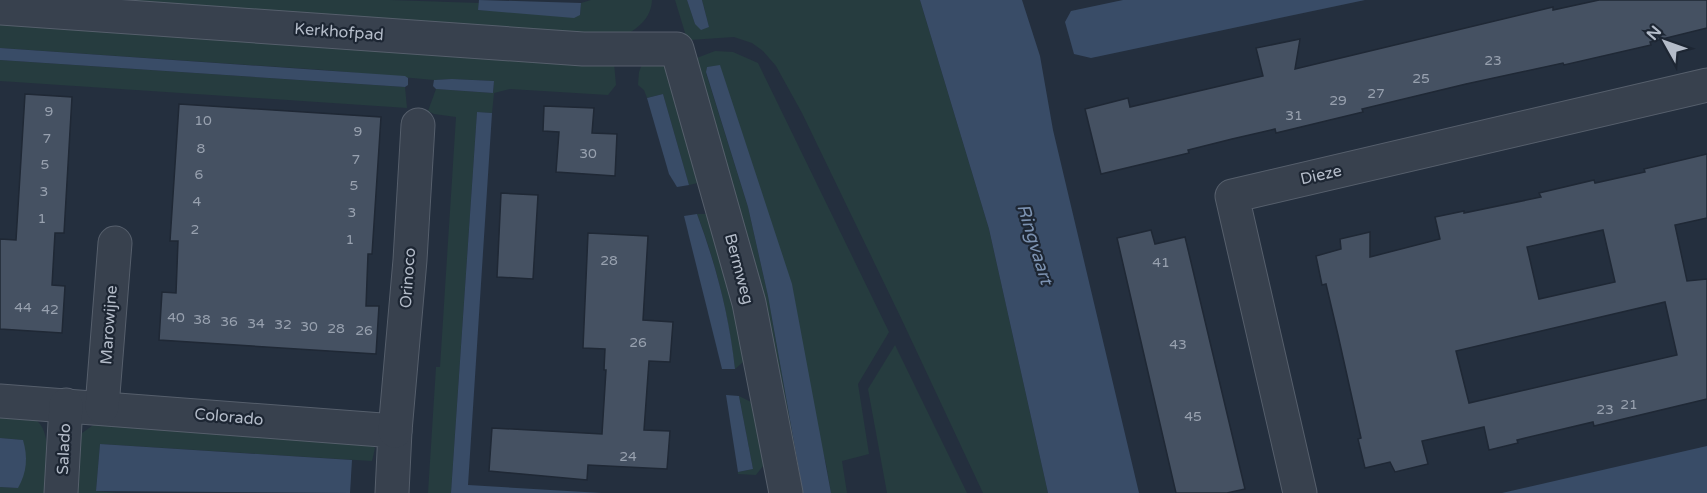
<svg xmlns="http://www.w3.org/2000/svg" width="1707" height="493" font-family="'Varela Round',sans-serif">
<rect width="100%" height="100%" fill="#242f3e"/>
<g fill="#263c3f">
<path d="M 49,0 L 390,0 L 479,3 L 478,10 L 580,15 L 581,3 L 591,0 L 652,0 C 651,19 638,28 623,37 Z"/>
<polygon points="675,0 687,0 695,24 709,27 702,0 920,0 989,229 1048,493 983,493 902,320 802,113 776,66 763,51 752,43 734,37 690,40 686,36"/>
<polygon points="0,19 614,63 616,85 608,95 510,89 494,93 492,113 477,112 451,493 428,493 436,367 440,367 456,117 434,114 428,111 436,89 493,93 494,81 452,79 434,80 324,70 0,48"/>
<polygon points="715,51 733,52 758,63 889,332 858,384 869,454 842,461 847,493 831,493 826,464 720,66 707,67 706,73 748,207 768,296 803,493 796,493 694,59"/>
<polygon points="0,60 405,87 407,108 0,81"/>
<polygon points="642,64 665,65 703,178 698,183 689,185 663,94 647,98 644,90 638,85 639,72"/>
<path d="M 697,214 L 715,214 L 750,356 L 735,369 C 728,314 717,266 697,214 Z"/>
<polygon points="895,345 967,493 887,493 868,389"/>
<polygon points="739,396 757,405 767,461 756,475 738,474 738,472 753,469"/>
<path d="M 0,415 C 10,416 25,415 34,419 C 54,429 46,475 45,493 L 0,493 L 0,487 L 18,488 L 22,440 L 0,438 Z"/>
<polygon points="100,420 366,439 375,448 372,461 100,444 96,491 118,493 71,493 78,436"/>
</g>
<g fill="#394c67">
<polygon points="479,0 581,3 580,15 574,18 478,10"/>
<polygon points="687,0 702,0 709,27 701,30 695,24"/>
<polygon points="920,0 1022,0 1040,56 1053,130 1139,493 1048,493 989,229"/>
<polygon points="1123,0 1365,0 1091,58 1074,54 1065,22 1071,11"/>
<polygon points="0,48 405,76 408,78 408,85 405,87 0,60"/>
<polygon points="720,65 792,284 831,493 803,493 768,296 748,207 706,72 707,67"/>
<polygon points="452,79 494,81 493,93 436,89 433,86 434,80"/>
<polygon points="663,94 689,185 677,187 669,174 647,98"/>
<polygon points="477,112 492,113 468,485 602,493 451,493"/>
<path d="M 697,214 C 716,265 729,315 735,369 L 722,369 L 684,216 Z"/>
<polygon points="726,395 739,396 753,469 738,472"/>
<path d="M 0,438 L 23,440 C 28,457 27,472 18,488 L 0,487 Z"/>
<polygon points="100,444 352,460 350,493 96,491"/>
<polygon points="1707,446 1707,493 1502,493"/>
</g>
<g fill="#455162" stroke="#1f2835" stroke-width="1.5" fill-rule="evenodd">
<polygon points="1599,0 1707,0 1707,28 1650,42 1651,45 1564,65 1563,63 1466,84 1362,109 1363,112 1276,133 1275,129 1232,139 1188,150 1189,153 1101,174 1085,109 1128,98 1130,107 1263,76 1256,48 1300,39 1295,69 1553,7 1553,10"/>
<polygon points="25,94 72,97 64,233 55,233 52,285 65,286 62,333 0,329 0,239 16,240"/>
<polygon points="179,104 381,117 372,254 368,254 366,306 379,306 376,354 159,340 162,292 176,293 178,241 170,241"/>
<polygon points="544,106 594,108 592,133 617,134 615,176 556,172 559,132 543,131"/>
<path d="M 1707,154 L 1707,218 L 1675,225 L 1687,281 L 1707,279 L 1707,399 L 1594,426 L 1593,422 L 1517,440 L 1518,443 L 1489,450 L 1484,427 L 1422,441 L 1428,464 L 1395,472 L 1390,462 L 1365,468 L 1358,439 L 1361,438 L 1338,335 L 1326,284 L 1322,285 L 1316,256 L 1341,249 L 1340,239 L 1370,232 L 1370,257 L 1440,239 L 1435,217 L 1464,211 L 1464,213 L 1541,197 L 1539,193 L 1594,180 L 1595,183 L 1645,172 L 1644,169 ZM 1603,230 L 1615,282 L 1539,299 L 1527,247 ZM 1665,302 L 1677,355 L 1469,403 L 1456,351 Z"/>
<polygon points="501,193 538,195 533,279 497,277"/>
<polygon points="1151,230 1155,244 1185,237 1245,489 1227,493 1176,493 1117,238"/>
<polygon points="588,233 648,236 643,320 673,322 670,362 649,361 644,430 670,431 667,469 588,465 587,480 489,471 492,428 602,434 606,370 604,370 605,349 583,348"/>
</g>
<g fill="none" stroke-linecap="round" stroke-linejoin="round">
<defs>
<g id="minor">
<polyline points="0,8 583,49 677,49 749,303 786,493"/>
<polyline points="0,401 395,431 392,493"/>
<polyline points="102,407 115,243"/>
<polyline points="395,431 410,260 418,125"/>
<polyline points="61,493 66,405"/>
<polyline points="1300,493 1232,196 1707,85"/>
</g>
</defs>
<use href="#minor" stroke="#565f6c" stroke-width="35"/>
<use href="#minor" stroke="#38414e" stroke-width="33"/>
</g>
<g text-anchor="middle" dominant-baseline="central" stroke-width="4.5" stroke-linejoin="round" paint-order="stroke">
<g font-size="14" fill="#98a1af">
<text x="1493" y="60">23</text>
<text x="1421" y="78">25</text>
<text x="1376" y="93">27</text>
<text x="1338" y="100">29</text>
<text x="49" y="111">9</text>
<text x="1294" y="115">31</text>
<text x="203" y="120">10</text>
<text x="358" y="131">9</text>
<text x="47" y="138">7</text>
<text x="201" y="148">8</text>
<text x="588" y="153">30</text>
<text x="356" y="159">7</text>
<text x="45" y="164">5</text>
<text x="199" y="174">6</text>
<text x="354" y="185">5</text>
<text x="44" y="191">3</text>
<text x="197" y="201">4</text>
<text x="352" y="212">3</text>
<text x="42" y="218">1</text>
<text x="195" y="229">2</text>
<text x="350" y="239">1</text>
<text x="609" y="260">28</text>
<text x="1161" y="262">41</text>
<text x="23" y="307">44</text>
<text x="50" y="309">42</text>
<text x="176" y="317">40</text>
<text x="202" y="319">38</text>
<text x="229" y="321">36</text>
<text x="256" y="323">34</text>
<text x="283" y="324">32</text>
<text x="309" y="326">30</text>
<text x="336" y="328">28</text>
<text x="364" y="330">26</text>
<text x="638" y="342">26</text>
<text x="1178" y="344">43</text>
<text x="1629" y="404">21</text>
<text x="1605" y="409">23</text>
<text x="1193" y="416">45</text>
<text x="628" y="456">24</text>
</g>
<g font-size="16" fill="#b4bcc9" stroke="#1d2633">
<text transform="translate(339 32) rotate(4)">Kerkhofpad</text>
<text transform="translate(1321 175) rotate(-13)">Dieze</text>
<text transform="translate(739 269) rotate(75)">Bermweg</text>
<text transform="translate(408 278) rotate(-86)">Orinoco</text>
<text transform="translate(109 325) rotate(-86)">Marowijne</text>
<text transform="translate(229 417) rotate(5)">Colorado</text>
<text transform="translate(64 449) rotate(-87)">Salado</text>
</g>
<g font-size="18" font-style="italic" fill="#7c92b1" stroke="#1d2633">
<text transform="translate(1035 244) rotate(73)">Ringvaart</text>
</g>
</g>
<g transform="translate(1665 42) rotate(310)" stroke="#1d2633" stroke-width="4.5" paint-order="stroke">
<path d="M0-4.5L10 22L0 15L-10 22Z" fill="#b4bcc9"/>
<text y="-9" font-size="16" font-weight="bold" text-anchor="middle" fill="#b4bcc9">N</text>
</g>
</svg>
